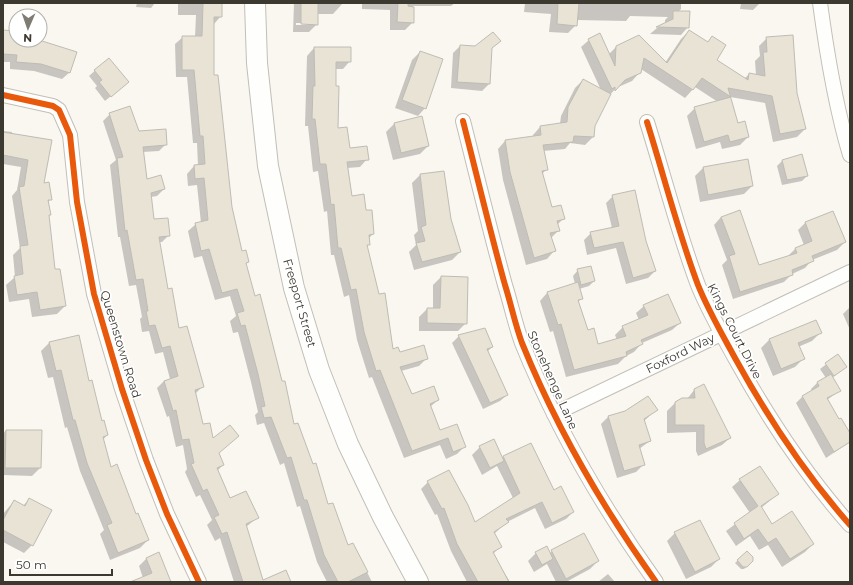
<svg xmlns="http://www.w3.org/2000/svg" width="853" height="585" font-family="Montserrat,sans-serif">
<rect width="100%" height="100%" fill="#faf7f0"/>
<g fill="#0003" fill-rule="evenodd">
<polygon points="137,3 155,3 151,8 136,7"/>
<polygon points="178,3 221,3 221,16 214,24 213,76 231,207 241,252 248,262 245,265 293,426 328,506 348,547 353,544 372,582 327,582 317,562 300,506 297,507 284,463 280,465 264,423 257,425 255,415 258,412 251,382 238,332 233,333 230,321 236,316 230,296 215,300 202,256 194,258 188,231 196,224 201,223 197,185 188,186 187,174 194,166 198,166 197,143 193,143 187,77 176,77 175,44 183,37 195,37 196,15 178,15"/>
<path d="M 294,3 L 343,3 L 333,14 L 317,14 L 317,24 L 309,32 L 293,32 ZM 296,23 L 310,23 L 310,25 L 296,25 Z"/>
<polygon points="362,3 455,3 451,6 413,6 413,22 405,30 390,30 390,10 362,9"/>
<polygon points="525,3 681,3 681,9 678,12 688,27 681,35 650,34 657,28 665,24 665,20 668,17 630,16 626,21 577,20 576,25 568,33 549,32 551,14 524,12"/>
<polygon points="741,3 760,3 753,10 740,9"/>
<polygon points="764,3 784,3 782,4"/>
<polygon points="3,31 16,32 16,40 36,40 70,72 62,79 34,71 10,69 10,62 3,62"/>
<polygon points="689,31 707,43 712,37 715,60 744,79 749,74 756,75 755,61 760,56 759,46 767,38 796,93 805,129 797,137 773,142 765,103 730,97 738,124 748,137 740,145 722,149 720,142 696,149 687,116 695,108 718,102 695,87 685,98 641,69 640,72 632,81 616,88 610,95 594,125 593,137 585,145 570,143 565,149 543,151 546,170 542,174 552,209 564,218 557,225 559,230 551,238 554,251 547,259 526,265 503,180 498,149 505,141 533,137 533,135 540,127 560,124 561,116 575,88 583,80 601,90 581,47 589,40 609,54 616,47 665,63 681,39"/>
<polygon points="500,41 491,49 489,84 482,91 451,88 453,53 460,46 475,47"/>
<polygon points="314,48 350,61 343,69 335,69 337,129 349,149 367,159 360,167 347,168 351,197 365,211 373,234 368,239 368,245 366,247 392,350 399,353 427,358 419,366 401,371 411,395 438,400 430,407 439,431 464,447 457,454 446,459 440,445 404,458 372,377 369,378 357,340 349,295 344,297 334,255 331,255 327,211 324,212 318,171 313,172 308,126 305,126 307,56"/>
<polygon points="420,52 425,108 418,116 395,108 412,60"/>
<polygon points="108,59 122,87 105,101 95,88 97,86 89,76"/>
<polygon points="110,114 138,132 166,144 159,151 143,152 147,180 164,189 157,196 151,197 154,220 169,235 162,242 159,242 168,290 178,329 203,386 195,394 202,425 213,440 223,465 217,471 230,499 257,518 246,527 263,581 290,582 234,582 220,538 215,541 207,525 212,520 200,495 196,497 185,472 187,469 183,445 176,447 169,416 167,417 157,388 164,381 170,379 163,352 155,354 149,331 142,332 140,319 142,317 136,285 129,286 120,237 118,237 110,165 116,160 103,121"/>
<polygon points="421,117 428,146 420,154 393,160 386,132 394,124"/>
<polygon points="3,131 12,132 12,134 50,141 43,184 51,199 48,202 50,215 48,216 54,271 65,306 57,314 32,317 29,299 9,302 6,285 15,277 13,255 20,248 12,196 17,190 21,167 3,164"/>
<polygon points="802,156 807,176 802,181 782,185 777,166 782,161"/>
<polygon points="747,160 752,186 744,194 700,202 695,176 703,168"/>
<polygon points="444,172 450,219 460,252 452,260 414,270 409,252 416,245 414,235 418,231 412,183 420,175"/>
<polygon points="613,196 645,241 655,271 648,278 626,284 616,248 587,255 584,240 591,233 612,228 606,203"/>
<polygon points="721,217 758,266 788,256 795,249 804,245 798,230 805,223 845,242 837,250 812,260 805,268 792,274 784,282 733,299 722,265 727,260 714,225"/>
<polygon points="578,270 594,281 589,286 579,289 582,298 578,302 587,331 598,345 617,340 615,335 623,327 639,320 636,313 644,306 680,323 672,330 642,343 634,352 626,356 618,364 566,377 553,331 550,332 540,301 547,293 575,284 573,276"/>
<polygon points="441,277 466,323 458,331 419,331 419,317 427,309 433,309 433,285"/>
<polygon points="850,307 850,330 843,314"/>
<polygon points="815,321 820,333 812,341 798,347 803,359 795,367 773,376 761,348 769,340"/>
<polygon points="459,336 492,347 487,352 507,395 500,401 483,409 452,343"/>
<polygon points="49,343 89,382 101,422 107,435 103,440 110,468 148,540 140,548 110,560 100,534 104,530 80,471 67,427 65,428 53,377 48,378 41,351"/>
<polygon points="838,355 846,367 832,378 839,391 827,400 838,421 850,435 850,442 826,458 796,403 803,396 812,391 811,389 817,383 826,378 820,369"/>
<polygon points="695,389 730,438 722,445 698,456 696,451 696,432 667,433 667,411 675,403 687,399"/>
<polygon points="656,410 644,421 650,441 639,449 643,465 636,472 617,478 601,424 609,416"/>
<polygon points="6,430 40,468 32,476 3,475 3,434"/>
<polygon points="531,444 554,491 573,512 566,519 545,529 535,508 507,522 494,534 501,546 493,554 510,582 467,582 451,551 437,514 435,515 421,489 428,482 474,524 513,498 497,466 482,475 472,455 480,447 502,458"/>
<polygon points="740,480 778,494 761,508 772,525 813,544 805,552 782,567 768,545 759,550 750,536 736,546 726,531 750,513 732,487"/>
<polygon points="29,499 32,545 24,553 3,542 3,514 14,501 23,506"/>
<polygon points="675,533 719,559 711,567 686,579 667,541"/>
<polygon points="552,551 598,561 590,569 566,582 556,582 547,564 534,572 528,561 536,553 550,553"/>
<polygon points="747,552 752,561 744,569 741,569 735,563"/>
<polygon points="147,558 170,582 135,582 143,578 139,566"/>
<polygon points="608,574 615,582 598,582"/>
</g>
<g fill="#e8e3d4" stroke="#bfbcb5">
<polygon points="203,3 222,3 222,17 214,17 214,75 218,75 232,207 242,251 246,250 249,262 246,263 255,296 260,294 282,381 285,381 294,424 298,423 313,464 316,463 328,504 333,503 348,545 353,543 368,572 348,582 338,582 324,555 307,500 304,500 291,457 287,458 271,417 264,418 261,407 265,406 258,374 245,325 241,326 237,313 244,311 237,289 222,293 209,249 201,251 195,223 208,220 204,178 195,179 194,165 205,164 203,136 200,136 194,70 182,70 182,36 202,36"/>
<polygon points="301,3 318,3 318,25 301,24"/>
<polygon points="398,3 408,3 408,6 414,7 414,23 397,22"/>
<polygon points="558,3 579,3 577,26 557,24"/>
<polygon points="673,11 690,11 689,28 656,27 673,19"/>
<polygon points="3,30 16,31 16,40 39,40 77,52 70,73 41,64 16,62 17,55 3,54"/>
<polygon points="689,30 708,42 712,36 726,45 717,60 748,80 749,73 765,76 763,52 767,52 766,37 793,35 797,93 806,129 780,134 772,96 728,88 738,123 745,121 749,137 730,142 728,135 704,142 694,107 731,97 702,78 693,90 644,58 641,73 625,80 615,91 615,87 612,89 588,39 600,33 615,66 616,46 639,35 667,63"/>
<polygon points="493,32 501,41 492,48 490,84 457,82 460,45 475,46"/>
<polygon points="314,47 351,47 351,62 336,62 336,86 339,86 338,128 347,127 350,148 367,146 369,160 347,162 352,196 364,194 366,210 372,210 374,234 369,235 370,245 367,245 379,294 385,293 393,349 398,347 400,352 424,345 428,359 400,367 412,394 434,386 439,400 430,404 440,430 457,424 466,447 453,452 448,438 412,451 380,370 376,371 364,332 356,289 351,290 341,248 338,248 334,204 331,205 326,164 320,164 315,119 312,119 313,86 315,86"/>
<polygon points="420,51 443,59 426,109 402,100"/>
<polygon points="109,58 129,82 111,97 99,82 102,80 94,70"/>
<polygon points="583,79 611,94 595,126 594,137 574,136 573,142 543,145 548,170 542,171 552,207 561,205 565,219 557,221 560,231 550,233 556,251 534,258 510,172 505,140 541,135 540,126 567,122 568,107"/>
<polygon points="130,106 139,131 166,129 167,145 143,147 147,179 161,175 165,189 151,193 154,219 168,218 170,236 159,237 168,289 172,288 179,328 187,326 204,387 195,390 203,424 210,423 213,438 230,425 239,436 219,453 224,465 217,468 230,498 246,491 259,518 246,524 263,580 286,570 291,582 243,582 227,532 222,534 214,517 219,515 207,489 203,491 191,464 194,463 189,439 182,440 176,410 173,411 164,381 178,376 170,346 162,348 155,325 149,326 146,311 148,311 143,279 136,280 127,230 125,231 117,158 123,157 109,113"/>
<polygon points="422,116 429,146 401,153 394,123"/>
<polygon points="3,132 52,140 44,183 49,182 52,200 48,200 51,215 49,215 55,269 60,269 66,306 40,310 37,292 17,295 14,276 23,274 20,246 28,245 19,187 24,186 28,160 3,155"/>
<polygon points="802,154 808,176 787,180 782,160"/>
<polygon points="748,159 753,186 708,195 703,167"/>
<polygon points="444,171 451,219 461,252 422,262 416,243 425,241 421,227 426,225 420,174"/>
<polygon points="635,190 646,241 656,271 633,278 623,242 594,248 590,232 619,226 612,195"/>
<polygon points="740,210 759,265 797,253 795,248 812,241 805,222 833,211 846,242 812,256 814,261 792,270 793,275 740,292 729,256 735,254 721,217"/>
<polygon points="591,266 595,281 581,285 577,269"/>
<polygon points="441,276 468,277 467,324 427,323 427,308 440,308"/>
<polygon points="578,282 583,299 578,300 588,330 594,328 598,344 626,336 622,326 648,315 643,305 668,294 681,323 641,340 643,344 626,352 627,356 574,370 561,324 558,325 547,292"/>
<polygon points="816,320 822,333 798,343 805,359 781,369 769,339"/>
<polygon points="485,328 493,347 487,349 508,395 490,403 458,335"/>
<polygon points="79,335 89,381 92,380 102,421 104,420 108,435 103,437 111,467 117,464 136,514 138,513 149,540 118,553 107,525 112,523 87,463 75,420 73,420 61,370 56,371 49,342"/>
<polygon points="838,354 847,367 834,376 825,363"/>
<polygon points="831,374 841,391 827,398 839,419 841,418 850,433 850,442 834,452 802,396 819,386 817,382"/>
<polygon points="704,384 731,438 706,449 704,443 704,425 675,425 675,402 682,398 695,398 694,389"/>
<polygon points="648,396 658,410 644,419 651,441 639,445 645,465 624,471 608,416 625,411"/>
<polygon points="6,430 42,430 41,468 5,468"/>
<polygon points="494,439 504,461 490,468 479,446"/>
<polygon points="531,443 554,490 561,486 574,512 552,523 542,502 506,519 509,522 494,532 502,547 493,552 509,582 478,582 457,544 444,508 442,509 427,481 449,470 468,505 475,522 520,493 503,456"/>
<polygon points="760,466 779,494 761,506 772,524 792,511 814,544 790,559 776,538 768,543 758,529 744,539 734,523 758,506 739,479"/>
<polygon points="29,498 52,510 33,546 3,530 3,520 14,500 25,506"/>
<polygon points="700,520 720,559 695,572 674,532"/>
<polygon points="584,533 599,561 566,579 551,550"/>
<polygon points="547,546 553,559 542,565 535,552"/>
<polygon points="747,551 753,557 753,561 747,567 743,567 737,560"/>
<polygon points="159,552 171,582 130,582 152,573 146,558"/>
</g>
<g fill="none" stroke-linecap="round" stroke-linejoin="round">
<defs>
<g id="street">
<path d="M 820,3 C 827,55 835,105 850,155"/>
<polyline points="3,95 53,106 59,110 70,135 77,202 94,294 122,389 146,460 167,514 199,582"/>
<path d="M 463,121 C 477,176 490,231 505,285 C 511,304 515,324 522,343 C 556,427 603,508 656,582"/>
<path d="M 647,122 C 664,176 678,232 698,285 C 708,310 722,334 735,358 C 768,418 805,474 850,525"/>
<polyline points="554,414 850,272"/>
</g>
<polyline id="secondary" points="255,3 257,63 268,166 294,288 319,370 348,444 383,517 418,582"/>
</defs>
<use href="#street" stroke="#c2bfb8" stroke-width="16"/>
<use href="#secondary" stroke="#c2bfb8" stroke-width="22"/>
<use href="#street" stroke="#fefefd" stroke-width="14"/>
<use href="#secondary" stroke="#fefefd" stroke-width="20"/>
<defs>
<g id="cycleway">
<polyline points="3,95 53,106 59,110 70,135 77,202 94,294 122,389 146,460 167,514 199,582"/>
<path d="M 463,121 C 477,176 490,231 505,285 C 511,304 515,324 522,343 C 556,427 603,508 656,582"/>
<path d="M 647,122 C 664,176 678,232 698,285 C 708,310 722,334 735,358 C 768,418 805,474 850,525"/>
</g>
</defs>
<use href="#cycleway" stroke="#fff" stroke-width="8"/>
<use href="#cycleway" stroke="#e8590c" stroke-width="6"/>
</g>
<g text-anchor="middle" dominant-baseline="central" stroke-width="3.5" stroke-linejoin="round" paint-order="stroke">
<g font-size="12" fill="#3c3930" stroke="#fff">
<text transform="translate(300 303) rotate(74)">Freeport Street</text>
<text transform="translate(735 331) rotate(63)">Kings Court Drive</text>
<text transform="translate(121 344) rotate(73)">Queenstown Road</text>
<text transform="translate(680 353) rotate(-26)">Foxford Way</text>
<text transform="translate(553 380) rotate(66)">Stonehenge Lane</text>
</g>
</g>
<rect width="853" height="585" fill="none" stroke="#3c3930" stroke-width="8"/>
<g transform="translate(28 28) rotate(182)"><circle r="19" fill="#ffffff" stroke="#b1b0ac"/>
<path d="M0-3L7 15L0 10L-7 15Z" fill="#7e7c73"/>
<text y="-6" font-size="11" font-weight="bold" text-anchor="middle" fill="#3c3930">N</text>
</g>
<path d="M10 569v6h102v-6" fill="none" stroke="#3c3930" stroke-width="2"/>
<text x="16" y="569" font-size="12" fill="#3c3930" stroke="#ffffff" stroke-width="3" paint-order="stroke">50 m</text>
</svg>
